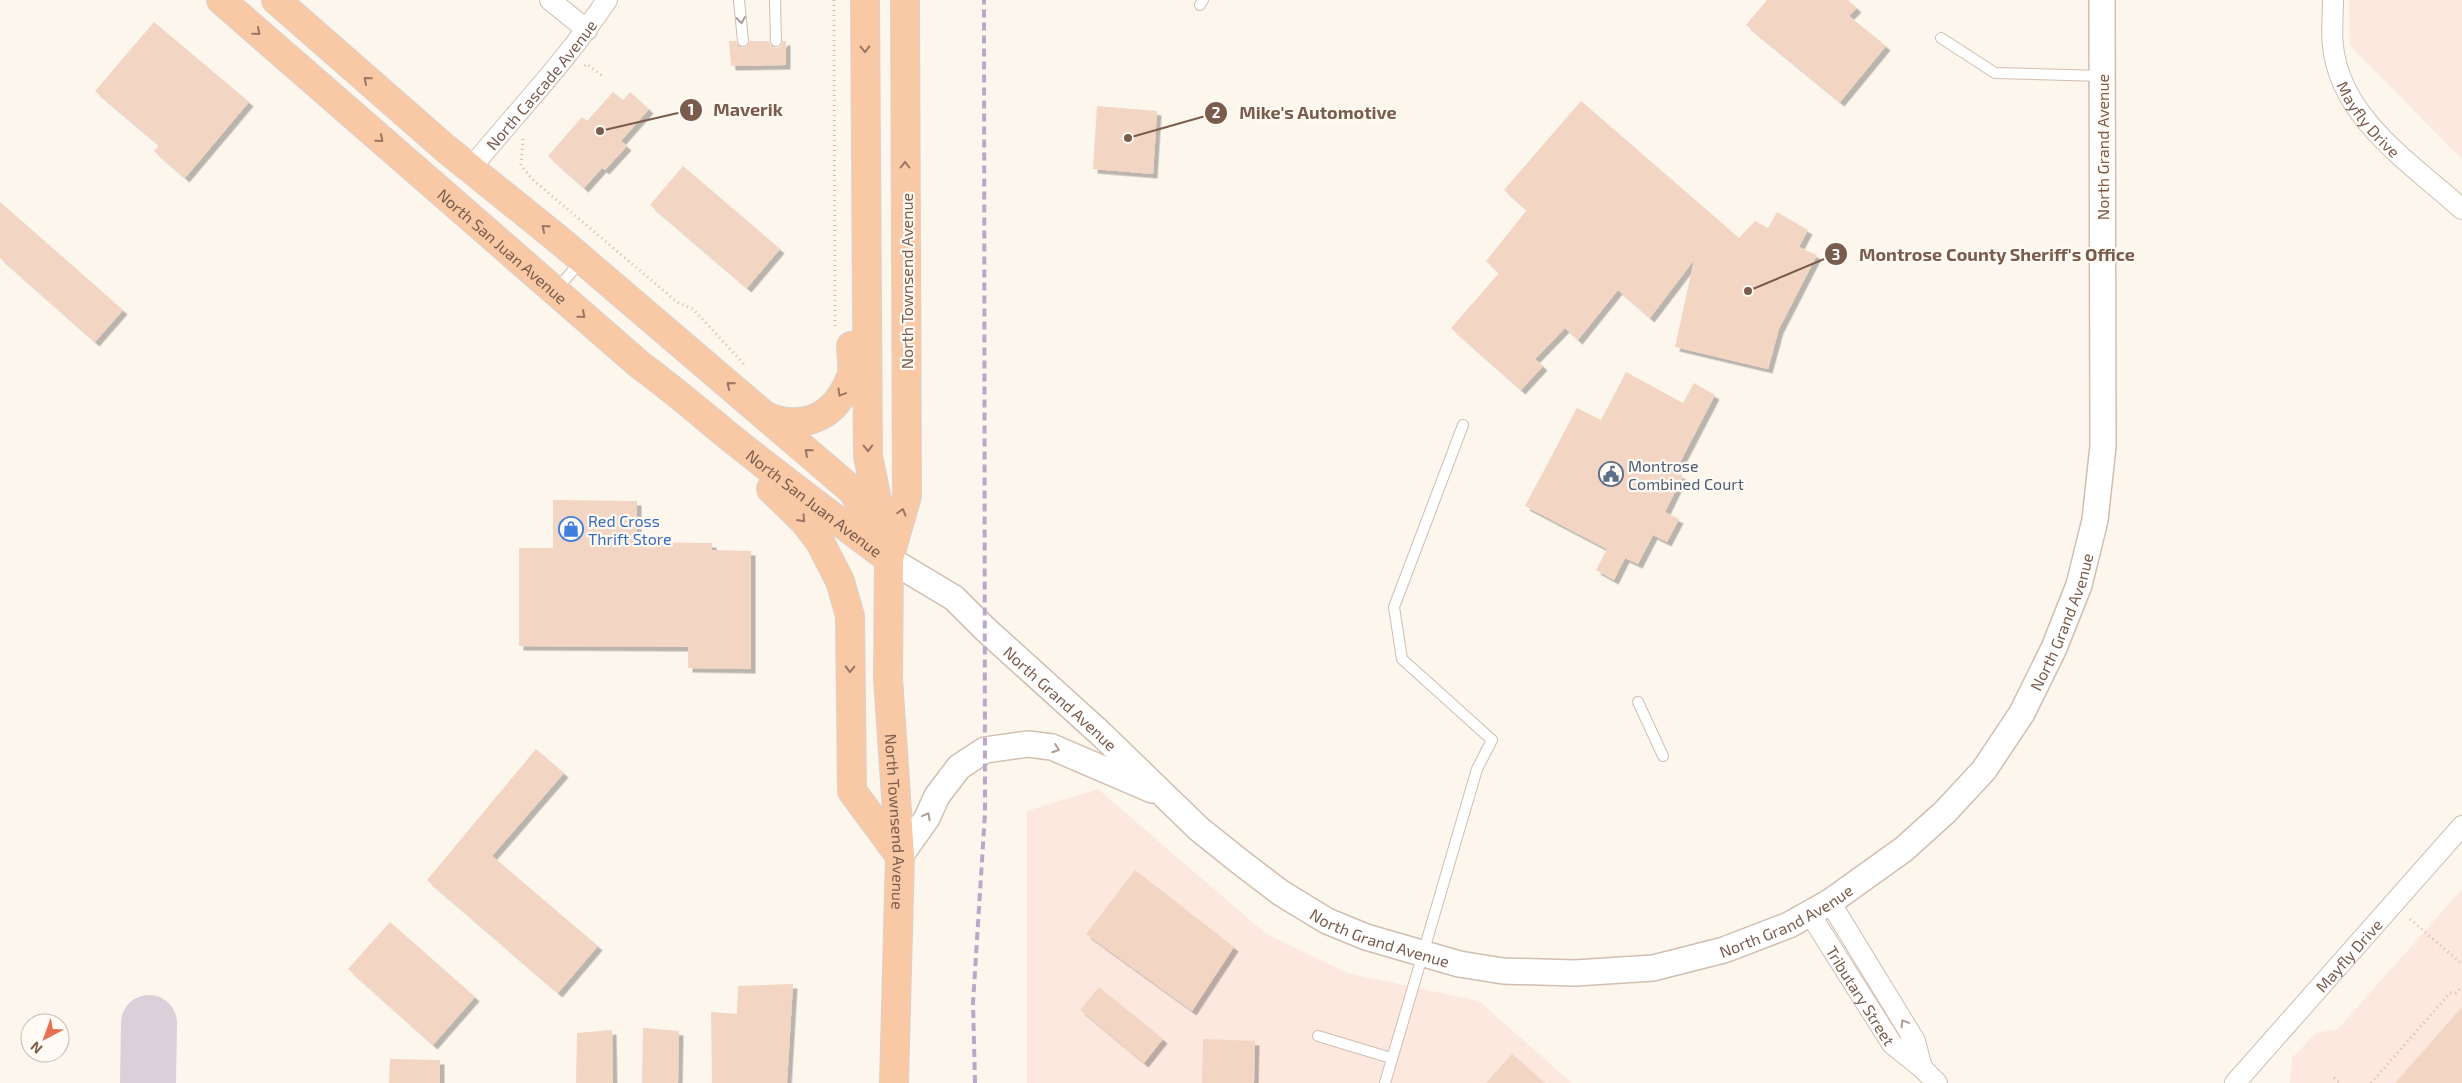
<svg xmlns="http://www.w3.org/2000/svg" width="2462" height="1083" font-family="'Exo 2',sans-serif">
<defs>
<filter id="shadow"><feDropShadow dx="4.5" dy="4.5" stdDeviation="0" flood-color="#0004"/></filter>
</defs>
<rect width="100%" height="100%" fill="#fdf6ec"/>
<g fill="#fde8e0">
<polygon points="2349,0 2462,0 2462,159 2350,46"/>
<polygon points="1098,789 1265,933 1347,973 1479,1001 1572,1083 1027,1083 1027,811"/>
<polygon points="2462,889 2462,1083 2290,1083 2292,1058 2316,1033 2338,1029"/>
</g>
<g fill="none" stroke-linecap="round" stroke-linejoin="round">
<polyline stroke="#dbcfda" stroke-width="56" points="148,1083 149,1023"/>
</g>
<g fill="#f3d5c3" filter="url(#shadow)">
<polygon points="1767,0 1848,0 1857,8 1849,16 1886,46 1840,102 1746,25"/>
<polygon points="154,22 249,102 185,178 154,151 159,145 95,91"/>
<polygon points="729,41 736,41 738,45 743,48 747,46 750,41 769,41 770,45 776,48 780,47 783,41 786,41 786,65 731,66"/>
<polygon points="613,92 623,100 630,92 649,109 621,141 627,146 605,170 602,168 584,188 548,156 582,117 587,121"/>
<polygon points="1581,101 1739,238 1755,221 1768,228 1777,212 1808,230 1799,247 1817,255 1779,329 1768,369 1675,347 1694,260 1650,318 1618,290 1578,340 1565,328 1535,359 1543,366 1521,390 1451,328 1499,273 1486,261 1527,210 1504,190"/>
<polygon points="1097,106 1157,111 1153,174 1093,169"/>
<polygon points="683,166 780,249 747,288 650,205"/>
<polygon points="0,202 123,310 95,342 0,258"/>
<polygon points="1626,372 1683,403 1694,383 1715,395 1675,472 1683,476 1665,512 1679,519 1667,542 1653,535 1638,564 1625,558 1614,580 1596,570 1607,549 1525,506 1577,408 1601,420"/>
<polygon points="553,500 637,501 637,542 712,543 712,550 751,551 751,669 688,668 688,647 519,646 519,548 553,548"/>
<polygon points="536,749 564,773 492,856 598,946 558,993 427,880"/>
<polygon points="1135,870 1234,947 1192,1011 1086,934"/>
<polygon points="390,922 475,997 433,1045 348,969"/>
<polygon points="793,984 787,1083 712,1083 711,1012 737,1014 738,986"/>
<polygon points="1099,987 1163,1039 1144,1063 1080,1010"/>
<polygon points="2462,1007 2462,1083 2395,1083"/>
<polygon points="643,1028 679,1031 678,1083 642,1083"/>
<polygon points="612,1030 613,1083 576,1083 577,1033"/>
<polygon points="1203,1039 1255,1041 1254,1083 1202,1083"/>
<polygon points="1512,1054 1545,1083 1486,1083"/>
<polygon points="390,1059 440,1060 440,1083 389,1083"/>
</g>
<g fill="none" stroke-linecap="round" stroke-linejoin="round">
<defs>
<g id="service">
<polyline points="739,0 743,41"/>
<polyline points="775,0 776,41"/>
<polyline points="1200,5 1203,0"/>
<polyline points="1941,38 1995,73 2102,76"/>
<polyline points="555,291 582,260"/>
<polyline points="1638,702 1663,756"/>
<polyline points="1318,1036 1391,1058"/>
<polyline points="1385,1083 1477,769 1492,740 1402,659 1394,607 1463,425"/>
</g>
<g id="minor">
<polyline points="550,0 587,30"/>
<path id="s1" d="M 2333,0 C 2333,15 2331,31 2333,46 C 2340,118 2412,164 2462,209"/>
<path id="s2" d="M 471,168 C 517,112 567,60 607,0"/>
<polyline points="1830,902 1915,1041 1922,1068"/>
<path id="s3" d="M 1810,914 L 1892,1044 L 1922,1068 L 1937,1083"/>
<path id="s4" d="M 2235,1083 L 2462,826"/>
</g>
<g id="tertiary">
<path id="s5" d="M 889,559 L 954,598 L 984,628 L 1101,734 L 1199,829 L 1239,861 L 1281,893 L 1327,921 L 1366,937 L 1459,964 L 1503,971 L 1575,973 L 1653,968 L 1724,950 L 1789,925 L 1830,902 L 1904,849 L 1945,812 L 1984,770 L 2022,713 L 2054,648 L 2079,585 L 2095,520 L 2103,446 L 2102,0"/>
<polyline points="900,856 927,818 937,796 959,767 985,750 1028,744 1052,747 1152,790"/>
</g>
<g id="trunk">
<path id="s6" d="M 221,0 L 640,365 C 670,387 697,410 726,434 C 779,477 834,518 889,559"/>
<polyline points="276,0 445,148 564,244 853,491 874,531"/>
<path id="s7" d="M 865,0 L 868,456 L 889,559 L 888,678 L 900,856 L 894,1083"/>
<path d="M 768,417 C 806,431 836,416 851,377 C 854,369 851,355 851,346"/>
<polyline points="771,489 804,521 820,542 840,581 850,616 852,791 900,856"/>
<polyline points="890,555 907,496 905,0"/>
</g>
</defs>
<use href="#service" stroke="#d1beb0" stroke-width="12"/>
<use href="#minor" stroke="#d1beb0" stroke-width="22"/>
<use href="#tertiary" stroke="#d1beb0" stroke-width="28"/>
<use href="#trunk" stroke="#dad1cd" stroke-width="30"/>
<g stroke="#d9b8a5" stroke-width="3" stroke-dasharray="1 4" stroke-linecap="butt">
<polyline points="834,0 835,329"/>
<polyline points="585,66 587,64 604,77"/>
<polyline points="523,139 521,165 532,179 677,302 693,309 744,364"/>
<polyline points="2410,919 2462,964"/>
<polyline points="2334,1078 2340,1083"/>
<polyline points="2371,1083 2450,993 2456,993 2462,987"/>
</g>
<use href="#service" stroke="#fff" stroke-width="10"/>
<use href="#minor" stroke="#fff" stroke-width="20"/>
<use href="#tertiary" stroke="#fff" stroke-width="25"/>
<use href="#trunk" stroke="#f9c8a4" stroke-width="28"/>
<polyline stroke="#b9a8c9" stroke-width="4" stroke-dasharray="8 5" stroke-linecap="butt" points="975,1083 973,1003 985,813 984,0"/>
</g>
<defs><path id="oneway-chevron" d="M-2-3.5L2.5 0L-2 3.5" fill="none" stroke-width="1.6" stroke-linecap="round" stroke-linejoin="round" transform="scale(1.25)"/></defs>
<g stroke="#af9d94">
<use href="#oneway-chevron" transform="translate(741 20) rotate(84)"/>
<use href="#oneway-chevron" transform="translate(1056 749) rotate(20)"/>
<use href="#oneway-chevron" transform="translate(927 816) rotate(-61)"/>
<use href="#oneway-chevron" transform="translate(1904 1023) rotate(-121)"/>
</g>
<g stroke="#9a7763">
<use href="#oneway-chevron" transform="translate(257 32) rotate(41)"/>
<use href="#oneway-chevron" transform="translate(865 49) rotate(89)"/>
<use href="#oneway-chevron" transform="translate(367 80) rotate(-139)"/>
<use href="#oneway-chevron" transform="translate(380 139) rotate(41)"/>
<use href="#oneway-chevron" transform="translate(905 165) rotate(-90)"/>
<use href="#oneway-chevron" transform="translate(545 228) rotate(-140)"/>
<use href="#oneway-chevron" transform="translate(582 315) rotate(41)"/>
<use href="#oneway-chevron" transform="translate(730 385) rotate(-140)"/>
<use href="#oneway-chevron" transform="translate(841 393) rotate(121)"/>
<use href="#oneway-chevron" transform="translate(868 448) rotate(89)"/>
<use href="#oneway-chevron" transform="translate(808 452) rotate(-139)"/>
<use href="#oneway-chevron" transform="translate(902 512) rotate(-74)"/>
<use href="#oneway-chevron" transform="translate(802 519) rotate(48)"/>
<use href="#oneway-chevron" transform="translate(850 669) rotate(91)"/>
</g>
<defs>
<symbol id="civic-ring" viewBox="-11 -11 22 22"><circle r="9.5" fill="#fffaf3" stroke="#5c6f8a" stroke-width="1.5"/><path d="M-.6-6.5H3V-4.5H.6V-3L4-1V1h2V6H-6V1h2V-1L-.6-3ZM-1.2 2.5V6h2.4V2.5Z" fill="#5c6f8a"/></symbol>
<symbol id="shop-ring" viewBox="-11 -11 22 22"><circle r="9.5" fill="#fffaf3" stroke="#3f7fe0" stroke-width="1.5"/><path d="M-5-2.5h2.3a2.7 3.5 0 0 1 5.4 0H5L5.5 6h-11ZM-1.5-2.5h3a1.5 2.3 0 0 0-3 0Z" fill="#3f7fe0"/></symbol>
</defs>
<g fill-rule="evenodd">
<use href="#civic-ring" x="1597" y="460" width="28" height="28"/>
<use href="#shop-ring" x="557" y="515" width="28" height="28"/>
</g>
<g text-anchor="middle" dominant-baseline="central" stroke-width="4.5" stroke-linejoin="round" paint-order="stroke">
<g font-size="16" fill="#7a5c4d" stroke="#fffaf3">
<text stroke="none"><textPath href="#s2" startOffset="109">North Cascade Avenue</textPath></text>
<text stroke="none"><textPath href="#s1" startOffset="129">Mayfly Drive</textPath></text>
<text transform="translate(2102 147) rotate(-90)">North Grand Avenue</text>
<text stroke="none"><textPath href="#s6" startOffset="374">North San Juan Avenue</textPath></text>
<text transform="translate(906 281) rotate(-90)">North Townsend Avenue</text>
<text stroke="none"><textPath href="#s6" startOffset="778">North San Juan Avenue</textPath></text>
<text stroke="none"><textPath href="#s5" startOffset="1466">North Grand Avenue</textPath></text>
<text stroke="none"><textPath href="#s5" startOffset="222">North Grand Avenue</textPath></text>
<text stroke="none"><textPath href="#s7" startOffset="824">North Townsend Avenue</textPath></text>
<text stroke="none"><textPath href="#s5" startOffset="1046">North Grand Avenue</textPath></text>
<text stroke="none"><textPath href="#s5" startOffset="626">North Grand Avenue</textPath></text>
<text stroke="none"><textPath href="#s4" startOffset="171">Mayfly Drive</textPath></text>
<text stroke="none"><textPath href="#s3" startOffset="96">Tributary Street</textPath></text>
</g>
<g font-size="16" fill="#4e5e75" stroke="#fffaf3" text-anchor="start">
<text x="1628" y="465">Montrose<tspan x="1628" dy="18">Combined Court</tspan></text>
</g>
<g font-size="16" fill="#366cbe" stroke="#fffaf3" text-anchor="start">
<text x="588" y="520">Red Cross<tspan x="588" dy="18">Thrift Store</tspan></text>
</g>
</g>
<path fill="none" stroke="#7a5c4d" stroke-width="2" d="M600 131L691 110M1128 138L1216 113M1748 291L1836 254"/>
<g fill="#7a5c4d" stroke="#fffaf3" stroke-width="2">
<circle cx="600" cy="131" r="5"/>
<circle cx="1128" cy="138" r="5"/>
<circle cx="1748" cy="291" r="5"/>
<circle cx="691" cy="110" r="12"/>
<circle cx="1216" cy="113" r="12"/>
<circle cx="1836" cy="254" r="12"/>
</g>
<g font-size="15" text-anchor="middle" font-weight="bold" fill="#fff">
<text x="691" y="115">1</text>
<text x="1216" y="118">2</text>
<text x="1836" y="260">3</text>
</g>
<g font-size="18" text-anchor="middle" font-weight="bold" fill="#7a5c4d" stroke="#fffaf3" stroke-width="4.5" stroke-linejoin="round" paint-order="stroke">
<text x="748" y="116">Maverik</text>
<text x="1318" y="119">Mike's Automotive</text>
<text x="1997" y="261">Montrose County Sheriff's Office</text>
</g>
<g transform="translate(45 1038) rotate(221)"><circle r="24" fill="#fffaf3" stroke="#cabbb1"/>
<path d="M0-4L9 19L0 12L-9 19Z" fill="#e76f51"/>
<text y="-8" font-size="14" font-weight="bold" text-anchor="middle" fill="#7a5c4d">N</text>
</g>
</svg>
